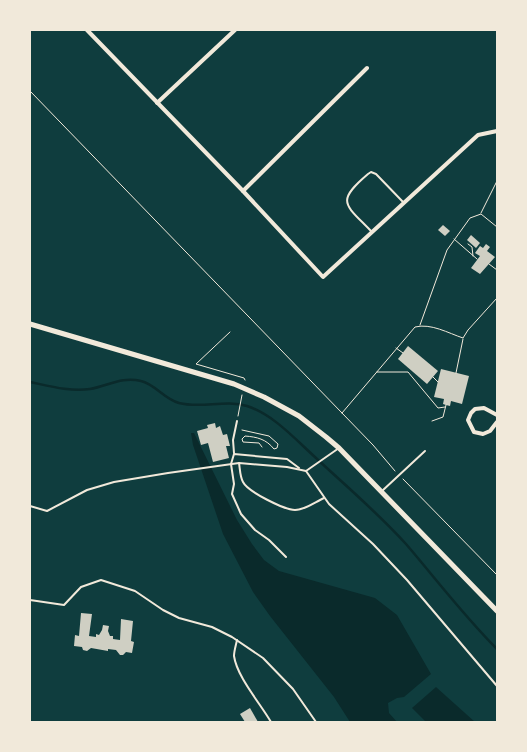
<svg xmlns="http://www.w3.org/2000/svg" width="527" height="752" font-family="Rubik,sans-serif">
<rect width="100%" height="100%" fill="#0f3d3e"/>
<g fill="#0a2a2b">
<polygon points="191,433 194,433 237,520 252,544 264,560 279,571 375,598 397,615 431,674 404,697 397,698 388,703 389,713 397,722 350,722 334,697 270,616 253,592 223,534 193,445"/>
<polygon points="436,687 475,722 426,722 412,708"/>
</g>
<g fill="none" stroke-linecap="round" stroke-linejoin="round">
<path stroke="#0a2a2b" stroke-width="2.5" d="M 30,382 C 49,386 70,392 90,389 C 108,386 122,376 141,381 C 155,384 164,399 179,403 C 202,409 225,399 247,406 C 274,415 295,439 316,458 C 346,486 378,513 406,544 C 436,579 464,616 497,649"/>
</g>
<g fill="#cfcfc3">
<polygon points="443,225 450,231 445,236 438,230"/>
<polygon points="471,235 480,243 476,248 467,240"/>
<polygon points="486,244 490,247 487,251 495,257 480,274 471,268 480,256 475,253 480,246 483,248"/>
<polygon points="408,346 438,371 427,384 398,359"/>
<polygon points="441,369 469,376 462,404 451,401 450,406 446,405 443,404 444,399 434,397"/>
<polygon points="215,423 216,428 220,426 223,435 227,434 230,446 226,446 229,458 213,462 208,443 201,445 197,431 208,428 207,425"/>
<polygon points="81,613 92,614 89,636 96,637 96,634 99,635 102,630 103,625 109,626 108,631 110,636 113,636 113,639 120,640 121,619 133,621 131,641 134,642 132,653 126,652 123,655 120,655 116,650 108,649 108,651 91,648 87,651 83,650 82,647 74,646 75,635 79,636"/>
<polygon points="250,708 258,722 245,722 240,714"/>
</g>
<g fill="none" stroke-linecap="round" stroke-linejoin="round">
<g stroke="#f1e9da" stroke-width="1">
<polyline points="30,91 373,445 395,471"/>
<polyline points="481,213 497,181"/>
<polyline points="454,239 477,259"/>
<polyline points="468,244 472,247 473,256"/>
<polyline points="489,264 497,270"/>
<polyline points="420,325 447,250 470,218 481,214 497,227"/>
<polyline points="230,332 196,364 244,378 245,380"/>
<polyline points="396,348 403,353"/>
<polyline points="377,372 408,372 438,408 445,407"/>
<polyline points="456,373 463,339"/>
<polyline points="433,377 438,382"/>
<path d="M 342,413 L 415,327 C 431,323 448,333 463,338 L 468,330 L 497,298"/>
<polyline points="238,416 242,395"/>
<polyline points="432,421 443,417 446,405"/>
<path d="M 242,430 L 269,436 L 278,444 L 277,448 L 274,449 C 266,439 257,437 245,436 L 242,439 L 243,442 L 259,443 L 262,447"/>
<polyline points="403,479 497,575"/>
</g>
<g stroke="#f1e9da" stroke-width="2">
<path d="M 371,231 C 345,204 335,202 368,174 L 371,172 L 376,174 L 404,203"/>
<polyline points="234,453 233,440 237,421"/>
<path d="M 239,463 C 240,469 240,477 243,482 C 248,492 285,510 295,510 C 305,510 315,502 324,498"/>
<polyline points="306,471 339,448"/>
<polyline points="382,491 425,451"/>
<polyline points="30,506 47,511 87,490 114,482 168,473 239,463 287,467 306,471 329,504 373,544 407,580 497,686"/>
<polyline points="286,557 269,540 255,530 241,514 232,494 234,484 231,464 234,454 287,459 299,468"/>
<polyline points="30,600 64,605 81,587 101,580 135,591 163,610 179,618 212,627 232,637 263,658 293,689 316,722"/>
<path d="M 237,640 C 236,645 234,651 234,656 C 237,677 260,703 271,722"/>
</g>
<g stroke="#f1e9da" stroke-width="4">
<polyline points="87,30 243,191 323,277 478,135 497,131"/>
<polyline points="157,103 235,30"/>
<polyline points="243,191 367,68"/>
<polyline points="497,415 484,408 475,409 471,413 468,420 474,432 483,434 490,431 497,422"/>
</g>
<polyline stroke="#f1e9da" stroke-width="5" points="30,324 234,384 264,397 299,416 326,437 339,448 497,611"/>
</g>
<rect width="527" height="752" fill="none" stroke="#f1e9da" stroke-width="62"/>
</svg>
